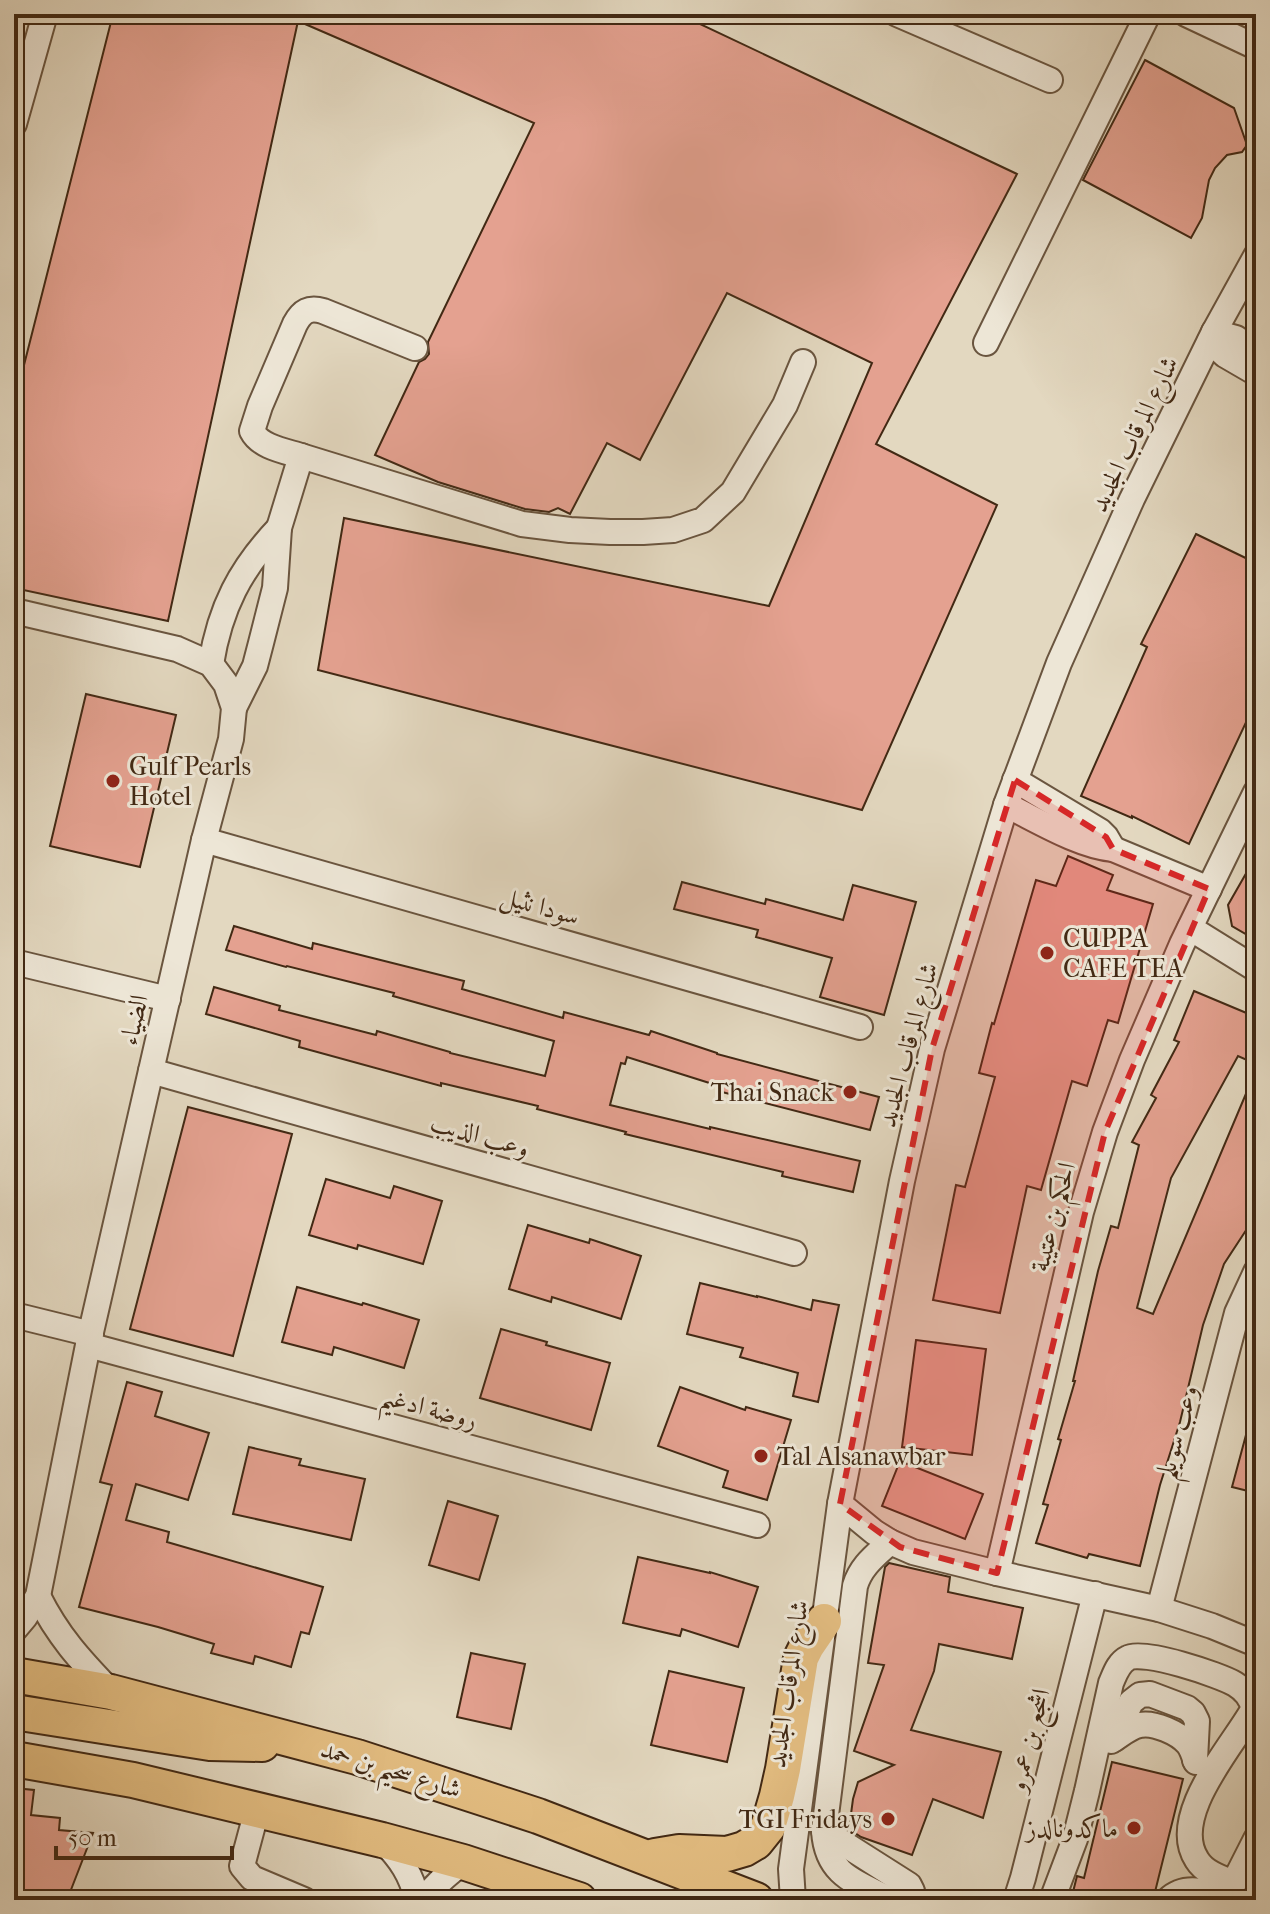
<svg xmlns="http://www.w3.org/2000/svg" width="1270" height="1914" font-family="'IM FELL French Canon',Amiri,serif">
<rect width="100%" height="100%" fill="#e3d8c0"/>
<filter id="stains"><feTurbulence type="fractalNoise" baseFrequency=".0025" numOctaves="4"/><feColorMatrix values="0 0 0 0 .2 0 0 0 0 .09 0 0 0 0 .02 0 0 0 .5 -.17"/></filter>
<radialGradient id="worn" r=".72"><stop offset=".6" stop-color="#630" stop-opacity="0"/><stop offset="1" stop-color="#630" stop-opacity=".3"/></radialGradient>
<g fill="#e4a190" stroke="#422914" stroke-width="2">
<polygon points="113,14 679,14 1017,174 876,444 997,505 862,810 318,670 344,518 769,606 872,363 727,293 640,460 607,443 570,514 558,508 549,512 525,509 438,482 375,455 419,362 425,359 429,354 428,342 534,123 298,21 168,621 14,588 14,438 23,369"/>
<polygon points="1145,60 1234,108 1247,145 1242,152 1227,155 1215,168 1209,180 1202,218 1191,238 1083,180"/>
<polygon points="1196,534 1256,563 1256,701 1189,844 1132,816 1132,818 1081,796 1147,647 1141,644"/>
<polygon points="86,694 176,715 140,867 50,846"/>
<polygon points="1068,856 1113,875 1107,890 1153,904 1118,1023 1108,1020 1087,1086 1072,1081 1041,1190 1027,1186 1000,1313 933,1300 956,1185 965,1187 995,1077 979,1073 992,1023 994,1024 1036,880 1056,886"/>
<polygon points="1256,856 1256,940 1232,926 1228,905"/>
<polygon points="682,882 765,904 766,899 843,920 853,885 916,902 884,1015 820,997 832,958 756,937 758,930 674,909"/>
<polygon points="234,926 312,949 313,943 464,981 462,989 563,1018 564,1012 649,1035 651,1031 717,1053 717,1054 879,1097 870,1130 718,1091 719,1086 627,1057 625,1064 621,1063 610,1105 710,1129 710,1127 860,1161 853,1192 782,1176 783,1172 625,1134 626,1132 537,1109 538,1106 441,1083 441,1086 299,1047 300,1041 206,1014 214,987 280,1006 279,1010 376,1035 377,1031 450,1052 450,1053 545,1076 554,1041 393,996 394,993 287,966 286,967 226,950"/>
<polygon points="1194,991 1256,1017 1256,1064 1238,1056 1171,1178 1137,1308 1153,1314 1256,1070 1256,1215 1224,1264 1203,1325 1180,1422 1160,1485 1140,1566 1089,1554 1087,1558 1036,1543 1048,1505 1043,1504 1061,1440 1058,1439 1075,1381 1073,1381 1098,1271 1111,1226 1118,1228 1139,1145 1132,1142 1156,1098 1151,1095 1179,1042 1174,1040"/>
<polygon points="188,1107 292,1134 233,1356 130,1329"/>
<polygon points="326,1179 390,1198 394,1186 442,1201 423,1264 358,1245 357,1249 309,1235"/>
<polygon points="528,1225 589,1243 590,1239 641,1256 621,1319 552,1297 551,1302 509,1289"/>
<polygon points="700,1283 757,1297 757,1296 811,1310 813,1300 839,1305 818,1402 793,1396 798,1373 740,1357 743,1348 687,1334"/>
<polygon points="297,1287 362,1305 363,1303 419,1320 404,1368 334,1347 332,1355 282,1342"/>
<polygon points="501,1329 547,1342 546,1345 610,1363 591,1430 480,1398"/>
<polygon points="916,1340 986,1349 972,1455 902,1447"/>
<polygon points="127,1382 162,1392 155,1416 209,1433 188,1500 136,1484 126,1520 169,1532 167,1542 323,1587 309,1634 301,1632 291,1667 255,1656 253,1664 211,1653 214,1644 158,1627 79,1607 112,1485 100,1482"/>
<polygon points="680,1387 745,1410 746,1407 791,1420 767,1500 723,1487 728,1471 658,1446"/>
<polygon points="1250,1420 1256,1420 1256,1493 1232,1487"/>
<polygon points="249,1447 301,1459 299,1465 365,1479 351,1540 233,1514"/>
<polygon points="900,1461 983,1494 965,1539 882,1506"/>
<polygon points="448,1501 498,1516 479,1580 429,1565"/>
<polygon points="638,1557 710,1573 710,1572 758,1587 738,1647 682,1629 680,1636 623,1623"/>
<polygon points="889,1563 950,1577 948,1592 1023,1608 1012,1659 939,1644 934,1671 911,1730 1001,1752 983,1818 933,1799 912,1855 861,1837 849,1829 853,1799 858,1782 894,1765 854,1751 884,1665 868,1663 885,1567"/>
<polygon points="471,1653 525,1664 511,1729 457,1717"/>
<polygon points="669,1671 744,1688 727,1762 651,1745"/>
<polygon points="1112,1762 1183,1779 1153,1900 1071,1900 1077,1876 1084,1878"/>
<polygon points="14,1788 34,1790 31,1815 60,1818 59,1830 93,1833 67,1900 14,1900"/>
</g>
<g fill="none" stroke-linecap="round" stroke-linejoin="round">
<defs>
<g id="minor">
<polyline points="897,14 1050,80"/>
<polyline points="1186,14 1256,47"/>
<polyline points="14,124 45,14"/>
<polyline points="1214,332 1236,338 1256,352"/>
<polyline points="1210,341 1225,355 1256,373"/>
<polyline points="986,343 1148,14"/>
<path d="M 415,348 L 323,311 C 309,307 302,311 295,324 L 260,406 L 252,431 C 260,447 285,451 301,456 L 522,524 L 570,530 L 610,532 L 643,532 L 673,530 L 703,520 L 733,492 L 785,405 L 803,362"/>
<polyline points="14,611 177,649 211,664 226,684 234,708 231,739 204,840 88,1345 38,1596 25,1617 14,1630"/>
<path d="M 211,664 C 220,608 240,569 279,528"/>
<polyline points="234,708 255,666 261,643 275,588 279,528 301,456"/>
<polyline points="1015,780 1100,831 1106,837 1113,849"/>
<path d="M 1006,805 C 1037,820 1079,846 1113,849 L 1209,889"/>
<polyline points="204,840 860,1027"/>
<polyline points="1190,928 1256,969"/>
<polyline points="14,962 168,999"/>
<polyline points="151,1071 794,1253"/>
<polyline points="14,1315 91,1334"/>
<polyline points="88,1345 757,1525"/>
<polyline points="840,1504 874,1532 890,1542 913,1552 997,1573 1159,1609 1212,1626 1256,1644"/>
<path d="M 890,1542 C 875,1556 861,1566 855,1586 L 824,1831 C 827,1876 856,1882 891,1900"/>
<polyline points="997,1573 1081,1212 1105,1132 1132,1060 1182,944 1256,792"/>
<path d="M 38,1596 C 58,1636 80,1660 111,1692"/>
<polyline points="1159,1609 1237,1313 1256,1272"/>
<polyline points="1114,1739 1131,1702 1140,1695 1150,1694 1187,1708 1193,1713 1197,1721 1195,1760"/>
<path d="M 1111,1741 C 1120,1736 1129,1727 1140,1725 C 1154,1722 1179,1733 1188,1744 C 1192,1749 1194,1756 1196,1762"/>
<polyline points="257,1810 242,1866 252,1878 304,1900"/>
<polyline points="824,1831 909,1885 912,1891 912,1900"/>
<path d="M 382,1840 C 400,1858 412,1875 417,1900"/>
<path d="M 424,1900 C 435,1884 448,1874 463,1862"/>
<polyline points="793,1900 791,1869 840,1504 902,1181 932,1049 1006,805 1059,663 1132,499 1214,332 1256,256"/>
<polyline points="1016,1900 1023,1878 1095,1594"/>
<path d="M 1052,1900 L 1075,1839 L 1087,1791 L 1111,1683 C 1115,1674 1118,1663 1128,1658 C 1142,1649 1220,1675 1235,1684 C 1246,1691 1250,1697 1254,1708 C 1233,1746 1168,1816 1197,1860 C 1205,1873 1221,1878 1234,1883"/>
<path d="M 1168,1900 C 1184,1884 1207,1891 1226,1898"/>
<polyline points="1225,1900 1256,1839"/>
</g>
<g id="highway">
<polyline points="14,1675 111,1692 357,1757 538,1816 756,1900"/>
<polyline points="14,1712 210,1743 262,1744"/>
<polyline points="14,1759 133,1780 382,1840 463,1862 579,1900"/>
<polyline points="655,1856 679,1852 727,1854 744,1849 756,1842 768,1827 777,1796 783,1769 801,1658 807,1646 824,1621"/>
</g>
</defs>
<use href="#minor" stroke="#6a553f" stroke-width="28"/>
<use href="#highway" stroke="#422914" stroke-width="38"/>
<use href="#minor" stroke="#ede6d6" stroke-width="24"/>
<use href="#highway" stroke="#e2bc80" stroke-width="34"/>
</g>
<path fill="#d62828" fill-opacity="0.2" stroke="#d62828" stroke-width="6" stroke-dasharray="16 10" stroke-linejoin="round" d="M 1015,780 L 1106,837 L 1113,849 L 1209,889 L 1105,1132 L 997,1573 L 900,1547 L 840,1504 L 932,1049 Z"/>
<g fill="#8f2418" stroke="#ede6d6" stroke-width="3">
<circle cx="113" cy="781" r="8"/>
<circle cx="1047" cy="953" r="8"/>
<circle cx="850" cy="1092" r="8"/>
<circle cx="761" cy="1456" r="8"/>
<circle cx="888" cy="1819" r="8"/>
<circle cx="1134" cy="1828" r="8"/>
</g>
<g text-anchor="middle" dominant-baseline="central" stroke-width="6" stroke-linejoin="round" paint-order="stroke">
<g font-size="26" fill="#422914" stroke="#ede6d6">
<text transform="translate(1134 434) rotate(-64)">شارع المرقاب الجديد</text>
<text transform="translate(540 906) rotate(16)">سودا نثيل</text>
<text transform="translate(134 1020) rotate(-77)">الضياء</text>
<text transform="translate(908 1045) rotate(-75)">شارع المرقاب الجديد</text>
<text transform="translate(480 1135) rotate(16)">وعب الذيب</text>
<text transform="translate(1053 1217) rotate(-75)">الحكم بن عتيبة</text>
<text transform="translate(429 1408) rotate(15)">روضة ادغيم</text>
<text transform="translate(1177 1432) rotate(-75)">وعب سويلم</text>
<text transform="translate(788 1684) rotate(-82)">شارع المرقاب الجديد</text>
<text transform="translate(1029 1740) rotate(-76)">اشجع بن عمرو</text>
<text transform="translate(391 1769) rotate(17)">شارع سحيم بن حمد</text>
</g>
<g font-size="26" fill="#422914" stroke="#ede6d6" text-anchor="start">
<text x="129" y="766">Gulf Pearls<tspan x="129" dy="30">Hotel</tspan></text>
<text x="1063" y="938">CUPPA<tspan x="1063" dy="30">CAFE TEA</tspan></text>
<text x="834" y="1092" text-anchor="end">Thai Snack</text>
<text x="777" y="1456">Tal Alsanawbar</text>
<text x="872" y="1819" text-anchor="end">TGI Fridays</text>
<text x="1118" y="1828" text-anchor="end">ماكدونالدز</text>
</g>
</g>
<rect width="1270" height="1914" fill="none" stroke="#e3d8c0" stroke-width="48"/>
<rect x="16" y="16" width="1238" height="1882" fill="none" stroke="#422914" stroke-width="4"/>
<rect x="24" y="24" width="1222" height="1866" fill="none" stroke="#422914" stroke-width="2"/>
<path d="M56 1846v12h176v-12" fill="none" stroke="#422914" stroke-width="4"/>
<text x="68" y="1846" font-size="24" fill="#422914" stroke="#ede6d6" stroke-width="6" paint-order="stroke">50 m</text>
<rect width="100%" height="100%" filter="url(#stains)"/>
<rect width="100%" height="100%" fill="url(#worn)"/>
</svg>
